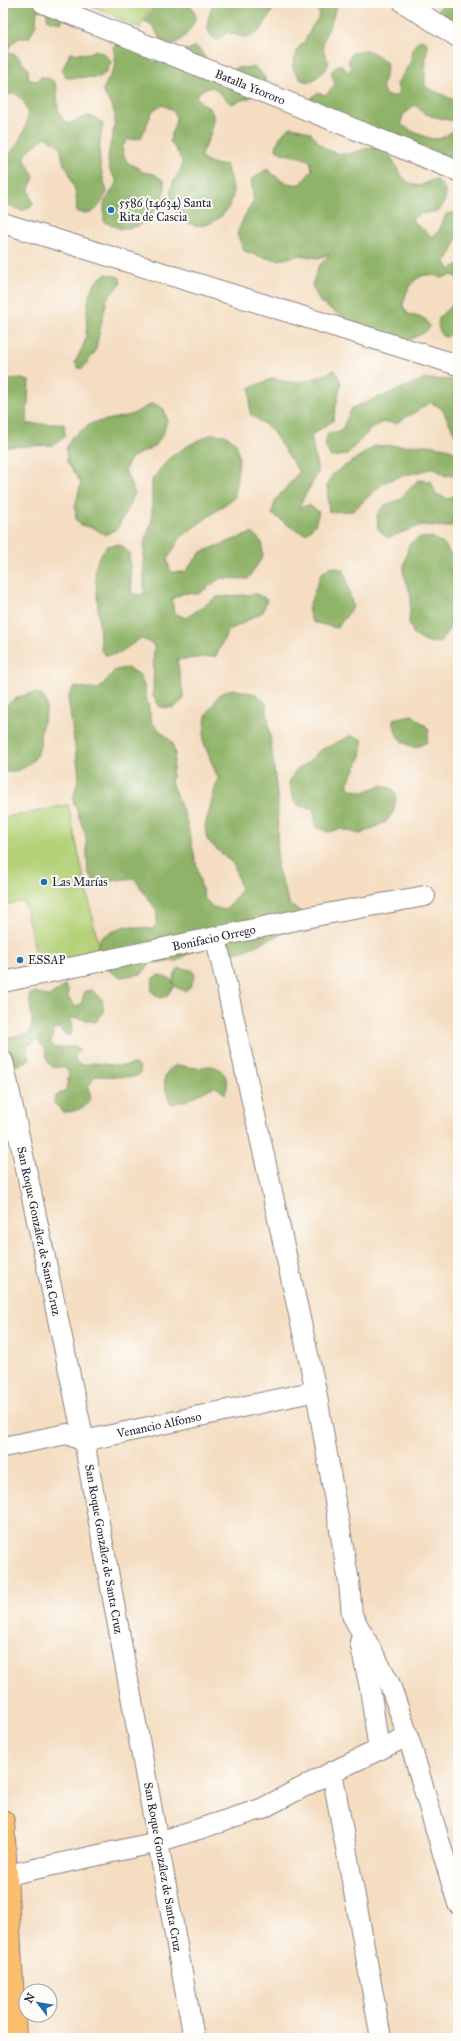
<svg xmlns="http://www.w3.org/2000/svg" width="461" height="2041" font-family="'IM FELL Great Primer',serif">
<rect width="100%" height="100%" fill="#fdfcf7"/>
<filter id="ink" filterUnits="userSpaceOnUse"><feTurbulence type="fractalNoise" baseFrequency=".025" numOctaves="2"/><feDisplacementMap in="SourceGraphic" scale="8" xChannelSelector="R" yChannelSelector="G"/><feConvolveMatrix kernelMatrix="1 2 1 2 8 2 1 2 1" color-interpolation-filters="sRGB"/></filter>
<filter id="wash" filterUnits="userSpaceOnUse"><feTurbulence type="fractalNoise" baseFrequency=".012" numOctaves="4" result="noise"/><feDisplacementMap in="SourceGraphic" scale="16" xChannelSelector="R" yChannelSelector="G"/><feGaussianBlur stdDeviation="0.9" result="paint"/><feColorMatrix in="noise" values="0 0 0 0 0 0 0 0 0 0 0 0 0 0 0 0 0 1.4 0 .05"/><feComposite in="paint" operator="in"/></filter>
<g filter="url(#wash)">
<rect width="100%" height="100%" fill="#f4ddc1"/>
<g fill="#b4d178" stroke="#6b7a5a">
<polygon points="87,3 152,3 140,28"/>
<polygon points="68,805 101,956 39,969 24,901 3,905 3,818"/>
</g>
<g fill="#8fb368" stroke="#586a52">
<path d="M 8,3 L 75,3 L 61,23 L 48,20 L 46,11 L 37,10 L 36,24 L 29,38 L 19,38 L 12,43 L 7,51 L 16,55 L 28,69 L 29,80 L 37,81 L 41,77 C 71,79 45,109 69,124 C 84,117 90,111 103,124 C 97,151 99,167 107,192 C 103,199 97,214 87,213 C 84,213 81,212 77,212 L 76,193 L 67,167 L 64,165 L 60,146 L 45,137 L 29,150 L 24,158 L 34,177 C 27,194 28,186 33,203 L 31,207 L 22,211 L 10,205 L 3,208 L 3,162 C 19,144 43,110 14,93 L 6,96 L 3,102 L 3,14 L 6,15 L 11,7 Z"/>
<path d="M 156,3 L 182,3 L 193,8 L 196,17 C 190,30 185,40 171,45 L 162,42 L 153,26 L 145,21 Z"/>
<path d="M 213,3 L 273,3 C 274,10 270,14 267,20 C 257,39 246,40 228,32 L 216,41 C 202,29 209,17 213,3 Z"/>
<path d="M 314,3 L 339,3 C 334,9 334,16 331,23 C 324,40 318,44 329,62 L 325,71 L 310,82 L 301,80 L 292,67 L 298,48 L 304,42 L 312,27 L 320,15 Z"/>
<polygon points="445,3 458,3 458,37 435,13"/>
<path d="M 421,40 L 426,42 L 428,46 L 426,56 L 425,85 L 428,88 L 458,102 L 458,122 L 431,116 L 422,112 L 415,105 L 403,115 L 401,124 C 407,130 428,139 436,139 C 441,139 447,135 451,132 L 458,135 L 458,170 L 308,104 L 310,99 L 317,93 L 326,95 L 335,84 L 331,72 L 338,65 L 342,65 L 348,73 L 351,67 L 348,63 L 352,53 C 367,48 375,52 386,62 C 390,76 376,85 387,96 L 395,96 L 399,92 L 397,84 L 410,63 L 412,49 L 417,42 Z"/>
<path d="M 117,43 L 143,50 L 146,57 L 153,62 L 195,47 C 202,49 206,57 206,63 L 232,70 L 236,68 L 255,67 L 265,77 L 265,88 L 249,98 L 231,104 L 213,87 L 204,89 L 196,95 C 201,106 202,101 209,108 C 221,120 205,145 200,157 C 209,164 216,166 226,164 C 228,174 234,186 233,194 C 229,222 192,240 175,210 C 160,184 187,172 181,159 C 179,153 173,146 170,141 C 173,123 185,113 162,105 L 153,110 L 141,138 L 127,140 L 122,148 C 127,171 133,160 142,172 L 154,174 L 164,181 L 165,190 L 160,205 L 139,226 L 121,229 L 104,222 L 104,203 L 116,184 L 116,179 C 98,163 117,134 115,116 C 114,106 107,99 102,91 L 116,65 L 113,47 Z"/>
<polygon points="96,50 105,54 111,62 107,71 100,77 67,78 62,71 70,53 88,54"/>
<path d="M 291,127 C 297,128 303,129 309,132 C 315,135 316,141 321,145 C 325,149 332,152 337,153 C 355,158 368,141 384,151 C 399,160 397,184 420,186 L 435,179 C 449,189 448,198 439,211 L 420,214 L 412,219 C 417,227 425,230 432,237 L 439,231 L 446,214 L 458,212 C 458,230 457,248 445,262 L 450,270 L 458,264 L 458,278 L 452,275 L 441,278 C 419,267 406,286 403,306 L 408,314 L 425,319 L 430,327 C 424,335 416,336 407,341 L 362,326 L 335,312 L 320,302 L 312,285 L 318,267 L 330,254 L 318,258 L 300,255 L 279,260 L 261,257 L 244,251 L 237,234 L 244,217 L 254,201 L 251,180 L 267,169 C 277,178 287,186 301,184 L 312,170 L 310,161 C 298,154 286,157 276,150 C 277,139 281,134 291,127 Z"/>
<path d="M 107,274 L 119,277 L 121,283 L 107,299 L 95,352 L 83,368 L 78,368 L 75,363 C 78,355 85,345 86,336 C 88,315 83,284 107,274 Z"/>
<path d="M 458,299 L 458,327 L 447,337 L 442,336 C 431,315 446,314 458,299 Z"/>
<path d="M 335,370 L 341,382 L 333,421 L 311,435 L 318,473 L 298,508 L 309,505 L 319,512 L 315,525 L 306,534 L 294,529 L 272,514 L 275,501 L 299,472 L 271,429 L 250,414 L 250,388 L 273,378 C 297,387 313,380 335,370 Z"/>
<polygon points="3,377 5,382 17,378 29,381 27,424 64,424 65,437 54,445 3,447"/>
<polygon points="425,379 458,380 458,440 442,409 431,402 397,423 383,422 372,428 346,455 331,457 325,445 328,433 341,431 352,408"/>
<polygon points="153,403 164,409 167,421 163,434 155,446 131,458 125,470 135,494 117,529 105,535 94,528 81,525 76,520 75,507 81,483 67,462 66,449 71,438 92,423 131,415"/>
<polygon points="212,434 225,435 236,443 239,457 235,497 181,537 167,560 171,572 185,572 201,552 252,533 262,542 263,556 248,579 221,578 198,594 184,593 172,599 174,613 186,618 217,597 256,594 267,599 263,612 228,631 216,656 177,660 184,699 174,708 160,707 153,696 154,645 141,638 118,654 105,655 101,650 95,569 99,557 107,546 120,544 129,553 132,594 144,595 144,545 152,520 152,480 168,459 189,445"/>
<path d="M 429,445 C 454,450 458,446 458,474 L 445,476 L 434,468 L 395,478 L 383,483 L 353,511 L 329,512 L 327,486 L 333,474 L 375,446 Z"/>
<polygon points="418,480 431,481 436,494 449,499 458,493 458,522 449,527 422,525 387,538 378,529 377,515 385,505 399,500"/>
<polygon points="432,537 445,545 458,567 455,621 439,643 426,642 414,635 409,623 411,596 403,571 409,544 419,538"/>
<polygon points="331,566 344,570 353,607 337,628 312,622 308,609 321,574"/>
<polygon points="127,668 139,674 144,686 152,723 172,742 175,755 171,782 186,819 204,898 213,907 226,910 241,890 234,865 207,840 205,826 218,778 203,741 206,716 220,694 232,689 256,694 266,703 278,801 277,868 290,905 302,912 301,925 241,952 200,946 177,961 150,963 142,974 120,977 98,964 96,950 101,937 125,926 152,929 157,924 157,911 134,878 96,883 88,873 86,836 73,800 79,775 68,698 73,687 99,689 115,670"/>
<path d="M 35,692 C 39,694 43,695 45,700 C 49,709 43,721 41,730 C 40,736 41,741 40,746 C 36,764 20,773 3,772 L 3,729 L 6,705 L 16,698 Z"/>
<path d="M 412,715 L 425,725 L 429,730 L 427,742 L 416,748 C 398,742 396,737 393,719 Z"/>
<path d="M 350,736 L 362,739 C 365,756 354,770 347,784 L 351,789 L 363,792 L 382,785 L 394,790 L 396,796 L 394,811 L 386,822 L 360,834 L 341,829 L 328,832 L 315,827 L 315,813 L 312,808 L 300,806 L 294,802 L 289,783 L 295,771 L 306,764 L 319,751 Z"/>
<polygon points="179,968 192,970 195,975 190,987 185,991 173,986 167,996 160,998 151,991 153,978 159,975 171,979 173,984 175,973"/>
<path d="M 65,985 L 68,990 L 68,997 L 75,1007 L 81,1004 L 85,991 L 92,990 L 102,999 L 104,1012 L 96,1022 C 87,1022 81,1017 71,1018 L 72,1031 L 70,1036 L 63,1033 L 60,1028 L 53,1030 L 51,1043 L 55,1048 L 76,1046 L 80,1051 L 75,1056 L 75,1062 L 81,1065 L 94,1063 L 121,1066 L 134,1064 L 140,1067 L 140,1074 L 134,1077 L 95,1076 L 88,1087 L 91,1099 C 85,1108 73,1113 63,1112 L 54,1103 L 55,1097 L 66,1090 L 69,1073 L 65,1068 L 53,1067 L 48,1063 L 45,1049 L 36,1039 L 27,1047 L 27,1053 L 30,1059 L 20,1065 L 6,1063 L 3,1058 L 4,1040 L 10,1037 L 30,1034 L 32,1021 L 29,995 L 35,992 L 49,997 Z"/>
<path d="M 177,1065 C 184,1066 190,1068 197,1068 C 201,1068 205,1066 210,1066 C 224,1067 231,1081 225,1094 L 215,1086 L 185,1101 L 171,1104 C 165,1089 158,1073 177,1065 Z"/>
</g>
</g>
<g filter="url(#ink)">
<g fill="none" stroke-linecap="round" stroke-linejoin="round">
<defs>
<g id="minor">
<polyline points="43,3 458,171"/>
<polyline points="404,3 458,37"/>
<polyline points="3,223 458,365"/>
<polyline points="216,938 316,1391 349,1582 352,1615 389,1682 408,1736 458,1904"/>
<polyline points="3,982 315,916 425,896"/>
<polyline points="3,1061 84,1441 194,2038"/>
<polyline points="3,1447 67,1434 84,1441 316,1391"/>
<polyline points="360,1642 370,1688 379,1750"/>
<polyline points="332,1772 381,2038"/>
<polyline points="3,1876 158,1842 261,1809 332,1772 408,1736"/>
</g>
<polyline id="major" points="3,1821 15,2038"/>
</defs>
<use href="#minor" stroke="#8b807e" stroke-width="22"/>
<use href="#major" stroke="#8b807e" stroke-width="24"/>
<use href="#minor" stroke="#fff" stroke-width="20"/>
<use href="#major" stroke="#fbbe6e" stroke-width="22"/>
</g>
</g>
<g fill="#1f6fb2" stroke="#fdfcf7" stroke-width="1.5">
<circle cx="111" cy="210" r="4"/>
<circle cx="44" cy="882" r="4"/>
<circle cx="20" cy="960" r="4"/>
</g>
<g text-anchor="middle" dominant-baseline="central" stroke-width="4" stroke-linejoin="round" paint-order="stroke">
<g font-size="12" fill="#22223b" stroke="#fdfcf7">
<text transform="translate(250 87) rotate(22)">Batalla Ytororo</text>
<text transform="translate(214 938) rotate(-12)">Bonifacio Orrego</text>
<text transform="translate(39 1231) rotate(78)">San Roque González de Santa Cruz</text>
<text transform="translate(159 1425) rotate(-12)">Venancio Alfonso</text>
<text transform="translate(104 1549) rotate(80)">San Roque González de Santa Cruz</text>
<text transform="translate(163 1867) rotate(80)">San Roque González de Santa Cruz</text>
</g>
<g font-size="12" fill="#22223b" stroke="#fdfcf7" text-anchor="start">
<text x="119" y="203">5586 (14634) Santa<tspan x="119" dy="14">Rita de Cascia</tspan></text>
<text x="52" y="882">Las Marías</text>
<text x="28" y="960">ESSAP</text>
</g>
</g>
<rect width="461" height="2041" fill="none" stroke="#fdfcf7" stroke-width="16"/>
<g transform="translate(38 2003) rotate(301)"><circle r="19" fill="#fdfcf7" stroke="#a5a5ac"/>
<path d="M0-3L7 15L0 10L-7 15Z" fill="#1f6fb2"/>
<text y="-6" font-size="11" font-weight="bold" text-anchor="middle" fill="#22223b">N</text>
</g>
</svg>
